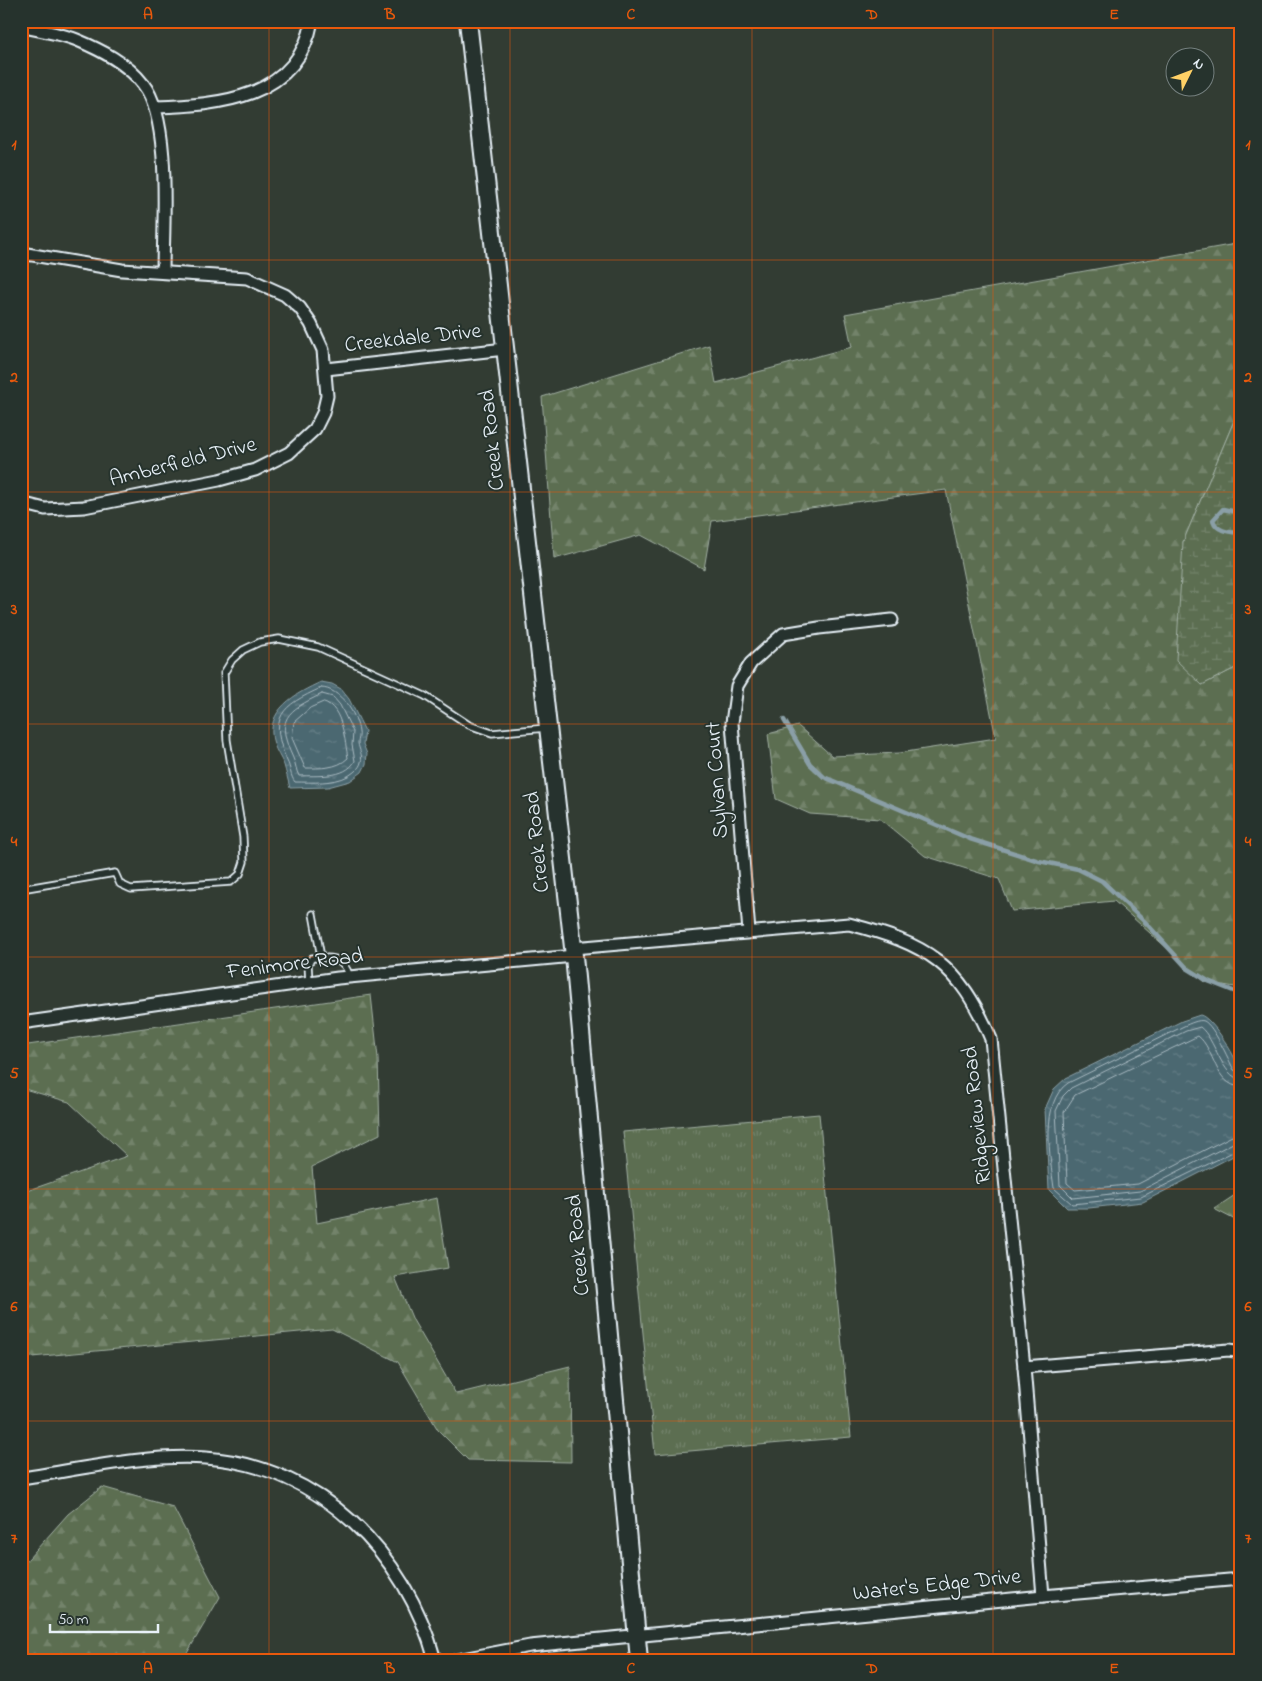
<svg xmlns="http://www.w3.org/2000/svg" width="1262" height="1681" font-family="'Indie Flower',sans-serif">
<defs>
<pattern id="grass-tufts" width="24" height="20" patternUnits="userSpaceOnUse" patternTransform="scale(1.25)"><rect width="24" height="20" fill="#5c6e51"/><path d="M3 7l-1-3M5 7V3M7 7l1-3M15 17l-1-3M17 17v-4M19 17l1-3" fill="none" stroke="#73836b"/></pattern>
<pattern id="forest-firs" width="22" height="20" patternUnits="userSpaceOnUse" patternTransform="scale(1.25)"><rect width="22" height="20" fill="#5c6e51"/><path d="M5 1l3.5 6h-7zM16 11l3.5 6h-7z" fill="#73836b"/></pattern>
<pattern id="wetland-marsh" width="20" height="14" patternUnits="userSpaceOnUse" patternTransform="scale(1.25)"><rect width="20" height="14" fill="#5c6e51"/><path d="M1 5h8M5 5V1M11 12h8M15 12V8" fill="none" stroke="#73836b"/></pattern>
<pattern id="water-ripples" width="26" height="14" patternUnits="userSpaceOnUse" patternTransform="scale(1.25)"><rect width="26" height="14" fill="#4b6871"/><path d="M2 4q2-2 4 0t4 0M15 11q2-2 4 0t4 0" fill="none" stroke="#657e86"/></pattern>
</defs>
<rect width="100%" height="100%" fill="#323c33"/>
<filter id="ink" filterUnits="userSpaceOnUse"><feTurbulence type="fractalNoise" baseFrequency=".02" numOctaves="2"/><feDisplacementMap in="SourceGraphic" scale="10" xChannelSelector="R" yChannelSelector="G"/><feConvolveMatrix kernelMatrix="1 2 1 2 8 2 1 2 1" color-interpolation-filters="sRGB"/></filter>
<g filter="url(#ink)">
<polygon fill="url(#grass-tufts)" stroke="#a2b0a4" points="819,1114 851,1437 655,1454 623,1132"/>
<g fill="url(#forest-firs)" stroke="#a2b0a4">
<polygon points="1241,243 1241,404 1183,542 1202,685 1241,665 1241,988 1205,982 1114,901 1012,911 999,879 925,856 880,819 810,814 776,799 768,734 798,726 832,756 899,753 996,738 946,490 712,521 704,569 641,535 554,559 542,397 709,345 716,383 852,347 845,314"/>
<polygon points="371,995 378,1058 380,1134 312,1167 317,1223 437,1198 448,1268 395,1277 413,1320 456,1394 570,1366 571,1462 468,1460 438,1430 398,1362 332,1329 21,1358 21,1193 127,1156 69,1102 21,1088 21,1046"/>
<polygon points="1241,1191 1241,1223 1214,1209"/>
<polygon points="102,1487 173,1507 220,1597 183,1660 21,1660 21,1567 68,1514"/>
</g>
<polygon fill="url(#wetland-marsh)" stroke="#a2b0a4" points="1241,404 1241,665 1202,685 1176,660 1183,542"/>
<g fill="url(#water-ripples)" stroke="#8a9fa7">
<path d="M 321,682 L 332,684 L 341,689 L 349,699 L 365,731 L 363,744 L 367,754 L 366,764 L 362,772 L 350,781 L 328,787 L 290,788 C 288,780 286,772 284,765 C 281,758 276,751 274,744 C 263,710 297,693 321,682 Z"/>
<path d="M 1200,1015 C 1212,1017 1239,1061 1241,1074 C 1244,1099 1241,1126 1241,1152 L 1143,1202 L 1089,1208 L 1067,1208 L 1049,1190 L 1045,1109 L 1054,1089 L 1066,1078 L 1182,1021 Z"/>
</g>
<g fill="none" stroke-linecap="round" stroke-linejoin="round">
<g stroke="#a9bac2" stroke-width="1">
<path d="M 321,688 C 340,688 357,714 359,732 C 360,735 358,740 358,743 C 359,750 363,755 361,762 C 360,768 353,773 348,776 C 333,784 312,782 295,782 C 290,776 291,768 287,761 C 268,717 281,706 321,688 Z"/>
<path d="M 322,694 L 333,697 L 340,705 L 353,732 L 352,745 L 355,761 C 345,779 317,775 299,776 C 296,771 296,764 293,758 C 275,719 286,711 322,694 Z"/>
<path d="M 324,702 C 343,707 345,743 348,758 C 337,769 320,768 305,768 L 292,738 L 294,722 L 310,708 Z"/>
<path d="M 1241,1073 L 1234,1070 C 1228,1059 1214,1026 1204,1021 C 1199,1019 1189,1024 1184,1026 L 1068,1083 C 1040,1102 1050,1158 1054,1188 L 1072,1204 L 1141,1197 L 1241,1148"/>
<path d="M 1241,1079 C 1222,1078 1215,1038 1200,1027 L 1186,1031 L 1071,1088 L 1063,1096 L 1056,1111 L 1060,1185 L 1073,1198 L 1140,1191 L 1233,1143 L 1241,1142"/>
<path d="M 1241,1087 C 1214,1085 1215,1049 1198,1036 L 1075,1095 L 1064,1112 L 1067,1183 L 1075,1190 L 1138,1184 L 1232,1136 L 1241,1134"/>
</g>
<g stroke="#8a9fa7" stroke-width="4.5">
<path d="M 1241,513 L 1223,509 L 1213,520 C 1217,532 1229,532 1241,533"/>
<polyline points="784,720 810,764 824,777 970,839 1039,861 1078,869 1102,881 1147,924 1187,968 1208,981 1241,994"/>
</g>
<defs>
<g id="lane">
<polyline points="21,892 27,888 115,873 120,884 131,889 231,882 240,874 244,862 243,837 227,740 224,673 232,660 243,650 260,642 279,639 318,647 425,696 469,725 492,733 546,728"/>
<polyline points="313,914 321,957"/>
<path d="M 309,982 L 308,964 L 312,958 C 333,957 343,956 350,977"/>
</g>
<g id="street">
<path d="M 21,26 C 39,31 60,33 77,40 C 101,50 127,63 143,84 C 172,120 163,226 163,272"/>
<path d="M 155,107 C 219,105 298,99 312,21"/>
<polyline points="21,253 122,270 247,278 285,295 300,308 311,324 323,350 327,396 323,413 315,429 289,453 255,470 219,480 84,507 45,509 21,503"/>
<polyline points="326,369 505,349"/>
<polyline points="749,932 732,723 737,686 751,663 783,634 819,628 892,620"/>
<path d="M 573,948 L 849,924 C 927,944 959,963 991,1039 L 1024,1367 L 1043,1596"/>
<polyline points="21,1023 338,978 574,956"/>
<polyline points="1024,1367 1229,1350 1241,1352"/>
<path d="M 21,1478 C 82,1469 145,1454 206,1458 C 320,1466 406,1553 435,1660"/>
<polyline points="457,1660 530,1646 1043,1596 1241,1579"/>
</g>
<polyline id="secondary" points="468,21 574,956 639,1660"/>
</defs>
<use href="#lane" stroke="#e8f1f8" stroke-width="9"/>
<use href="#street" stroke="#e8f1f8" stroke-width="15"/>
<use href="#secondary" stroke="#e8f1f8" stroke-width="20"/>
<use href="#lane" stroke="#26332d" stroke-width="5.5"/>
<use href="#street" stroke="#26332d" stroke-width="11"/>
<use href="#secondary" stroke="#26332d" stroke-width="16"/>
</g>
</g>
<path fill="none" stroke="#e8590c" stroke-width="1" stroke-opacity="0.55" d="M 269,21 L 269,1660M 510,21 L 510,1660M 752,21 L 752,1660M 993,21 L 993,1660M 21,260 L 1241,260M 21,492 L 1241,492M 21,724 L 1241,724M 21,957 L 1241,957M 21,1189 L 1241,1189M 21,1421 L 1241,1421"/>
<g text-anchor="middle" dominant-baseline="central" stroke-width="4" stroke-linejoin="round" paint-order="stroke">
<g font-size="22" fill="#e8f1f8" stroke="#26332d">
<text transform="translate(413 339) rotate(-6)">Creekdale Drive</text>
<text transform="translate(493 440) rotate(-96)">Creek Road</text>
<text transform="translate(183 463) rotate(-14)">Amberfield Drive</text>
<text transform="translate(718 780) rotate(-94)">Sylvan Court</text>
<text transform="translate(538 842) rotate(-96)">Creek Road</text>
<text transform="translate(295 965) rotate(-7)">Fenimore Road</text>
<text transform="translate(978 1115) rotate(-96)">Ridgeview Road</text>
<text transform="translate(579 1245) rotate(-95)">Creek Road</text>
<text transform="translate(937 1586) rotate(-6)">Water's Edge Drive</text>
</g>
</g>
<rect width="1262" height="1681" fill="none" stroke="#26332d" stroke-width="55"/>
<g transform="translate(1190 72) rotate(48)"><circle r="24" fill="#26332d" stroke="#747f7e"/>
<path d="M0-4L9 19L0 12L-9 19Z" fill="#ffd166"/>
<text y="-8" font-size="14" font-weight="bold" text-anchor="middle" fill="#e8f1f8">N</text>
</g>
<path d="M50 1624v8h108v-8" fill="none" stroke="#e8f1f8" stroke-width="2.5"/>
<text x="58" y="1624" font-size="15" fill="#e8f1f8" stroke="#26332d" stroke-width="4" paint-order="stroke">50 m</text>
<rect x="28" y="28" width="1206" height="1626" fill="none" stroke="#e8590c" stroke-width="2"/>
<g font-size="16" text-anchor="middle" font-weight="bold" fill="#e8590c">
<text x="148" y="19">A</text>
<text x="390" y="19">B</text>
<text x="631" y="19">C</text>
<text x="872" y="19">D</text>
<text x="1114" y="19">E</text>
<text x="14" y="149">1</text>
<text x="1248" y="149">1</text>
<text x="14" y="382">2</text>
<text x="1248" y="382">2</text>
<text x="14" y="614">3</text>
<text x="1248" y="614">3</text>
<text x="14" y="846">4</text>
<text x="1248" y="846">4</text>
<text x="14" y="1078">5</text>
<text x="1248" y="1078">5</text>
<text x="14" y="1311">6</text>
<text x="1248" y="1311">6</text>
<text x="14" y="1543">7</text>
<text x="1248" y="1543">7</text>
<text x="148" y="1673">A</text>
<text x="390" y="1673">B</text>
<text x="631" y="1673">C</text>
<text x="872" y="1673">D</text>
<text x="1114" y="1673">E</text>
</g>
</svg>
